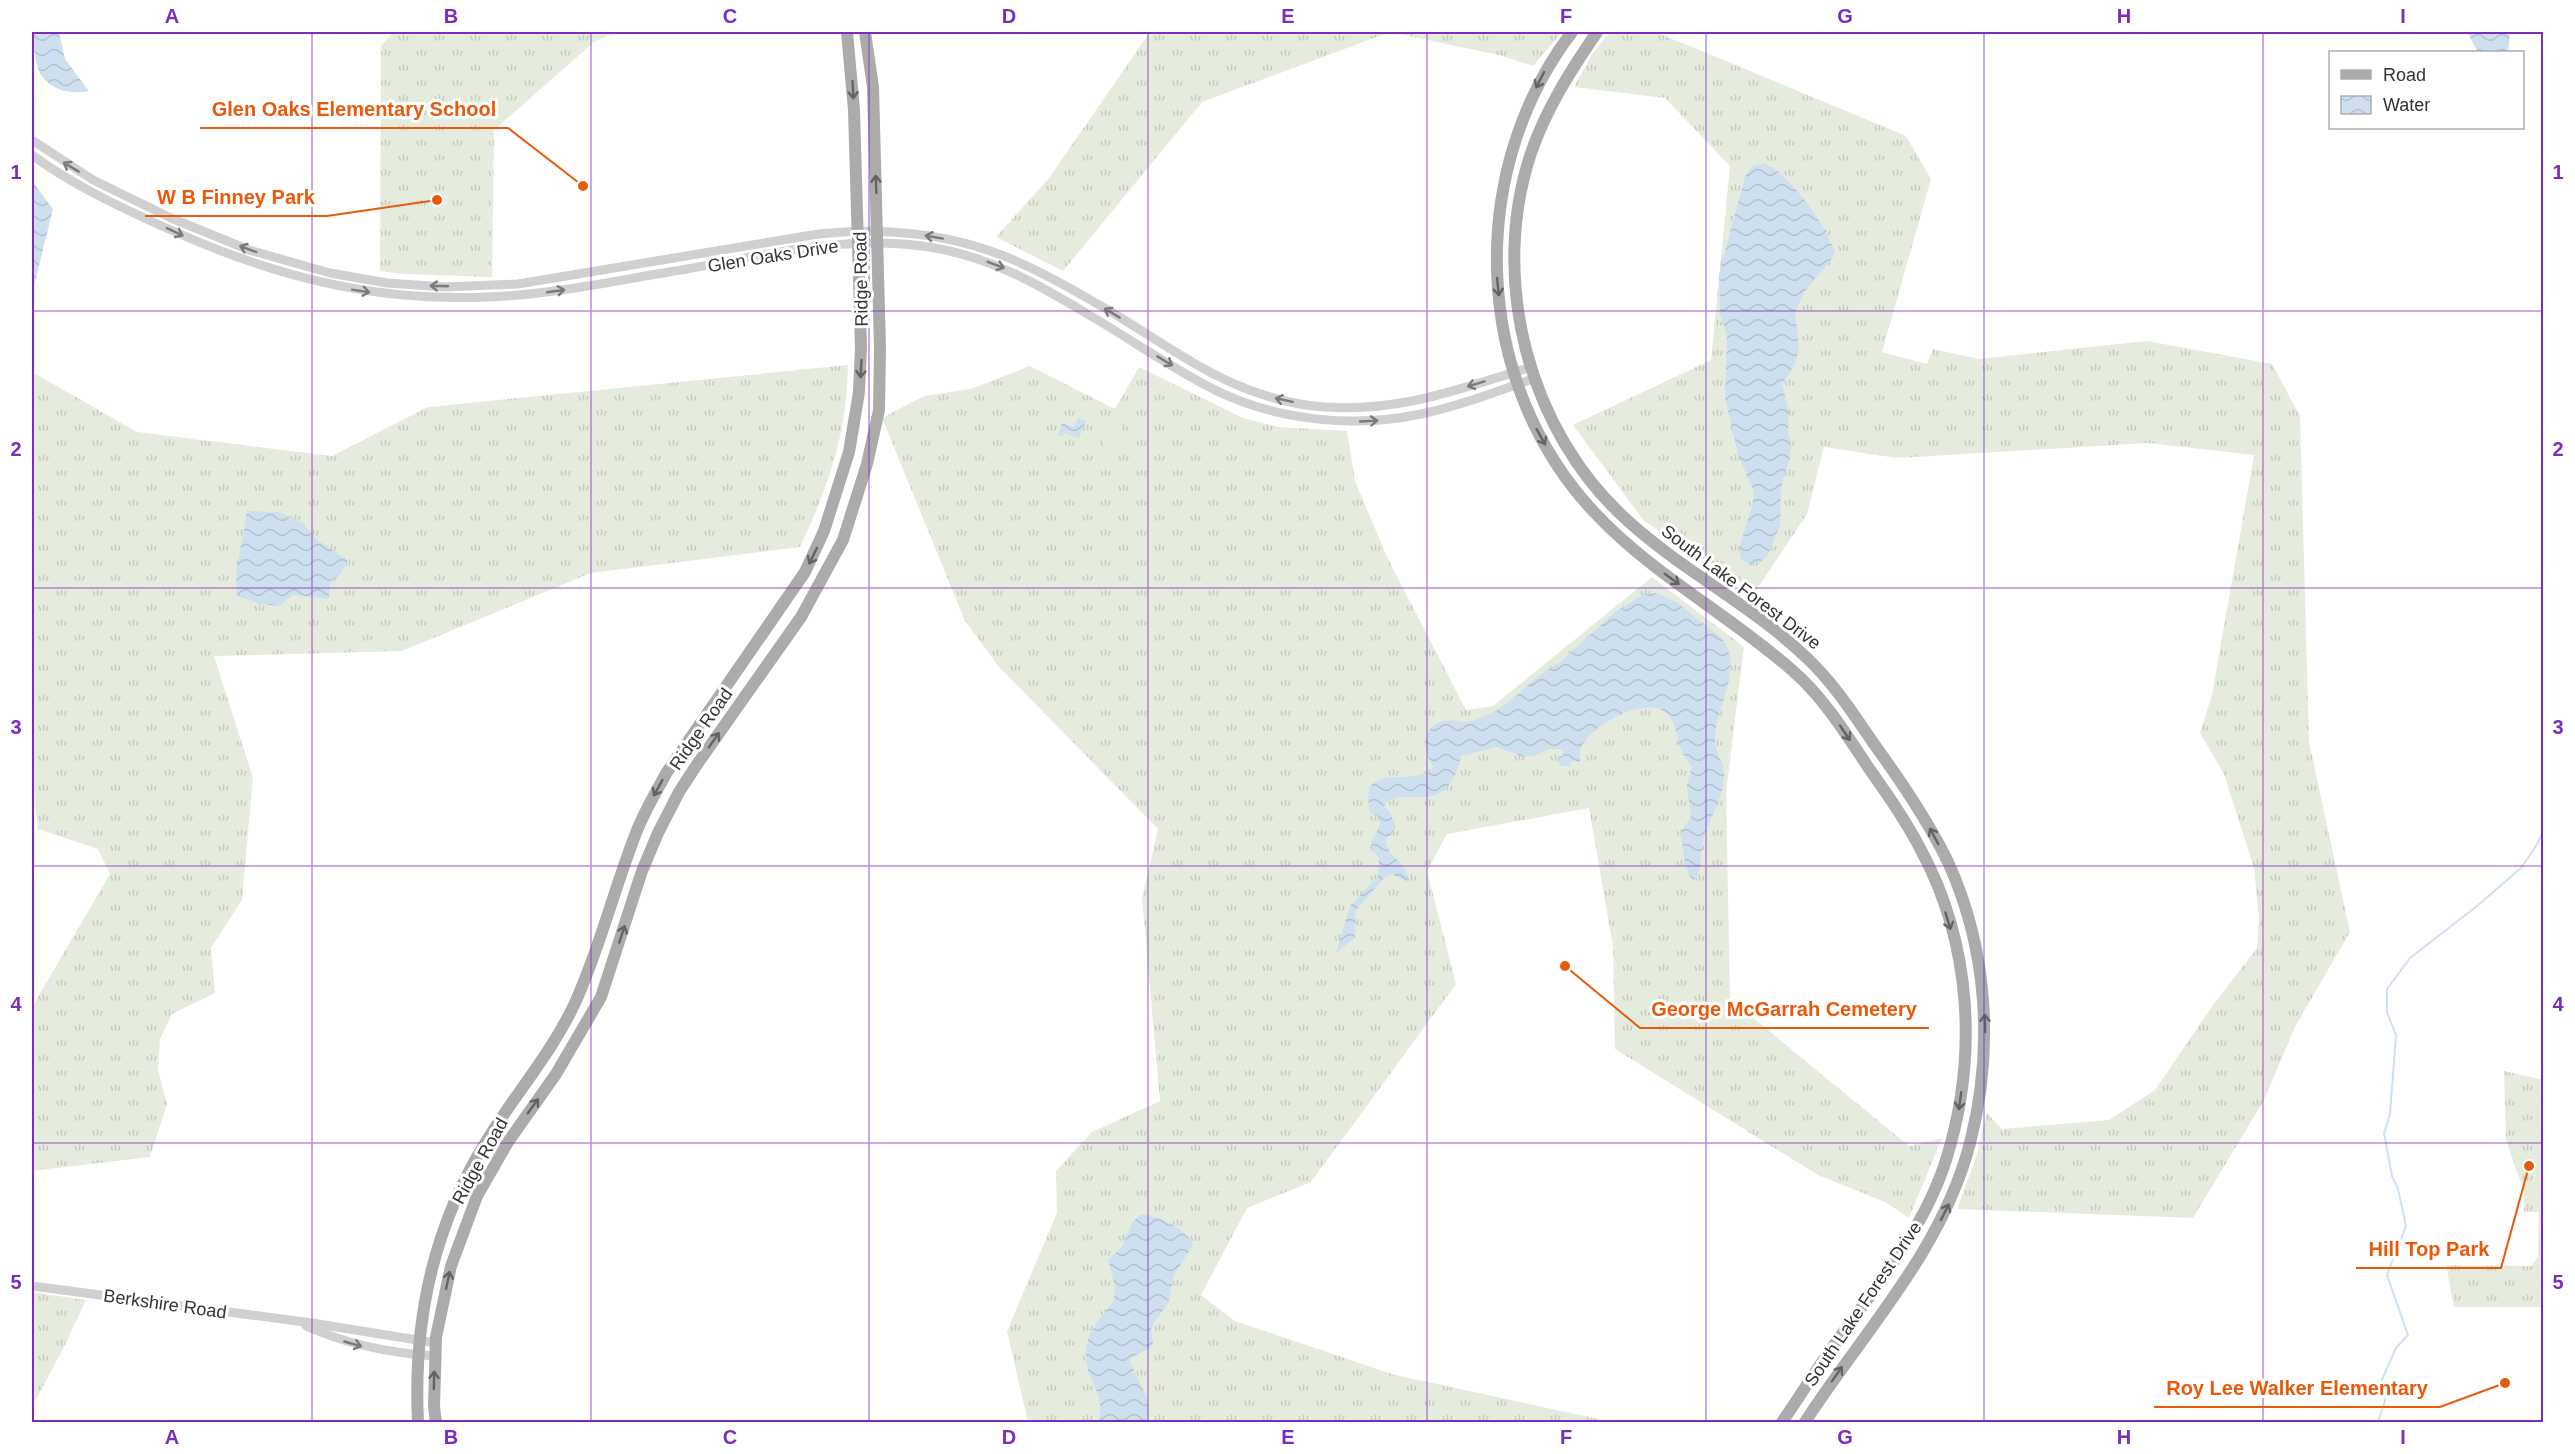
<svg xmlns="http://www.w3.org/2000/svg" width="2575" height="1454" font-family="Arial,sans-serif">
<defs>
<pattern id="grass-tufts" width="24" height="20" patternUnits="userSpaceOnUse" patternTransform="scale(1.5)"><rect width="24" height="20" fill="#e5ecde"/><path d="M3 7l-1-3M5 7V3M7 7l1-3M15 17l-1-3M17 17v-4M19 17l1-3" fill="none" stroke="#c5cbbf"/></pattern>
<pattern id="water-waves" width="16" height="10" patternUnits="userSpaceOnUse" patternTransform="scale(1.5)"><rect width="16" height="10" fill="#cee0ef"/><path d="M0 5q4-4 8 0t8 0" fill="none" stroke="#b1c1cd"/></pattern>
</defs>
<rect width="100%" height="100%" fill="#fff"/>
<g fill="url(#grass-tufts)">
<polygon points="393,32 616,32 594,42 494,130 492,277 403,274 380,271 381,46"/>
<polygon points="1150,32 1562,32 1533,66 1499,55 1390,32 1202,102 1063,271 996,237 1049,178"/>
<polygon points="1610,32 1656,32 1906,136 1931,179 1882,352 1927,364 1933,349 1979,359 2147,341 2272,364 2300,416 2309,742 2350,932 2295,1027 2264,1100 2193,1218 1957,1209 1975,1161 1987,1113 2002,1129 2109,1120 2155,1090 2213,1005 2257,948 2259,919 2254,868 2224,774 2200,733 2212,695 2254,455 2148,443 1897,458 1824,447 1807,514 1755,592 1644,521 1573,425 1711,360 1730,166 1665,98 1574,87 1593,53"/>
<path d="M 848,365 C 847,434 829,485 800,547 L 591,573 L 402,651 L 214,656 L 253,778 L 242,900 L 211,948 L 215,993 L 172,1014 L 160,1039 L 158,1070 L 167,1104 L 150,1157 L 32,1171 L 32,1007 L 110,874 L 98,849 L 38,829 L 32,774 L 32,372 L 137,432 L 332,456 L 428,407 Z"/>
<polygon points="1030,366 1115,409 1139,367 1243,418 1278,427 1347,431 1355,481 1388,559 1466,710 1493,706 1652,577 1744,647 1726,793 1730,999 1909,1146 1942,1138 1909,1218 1885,1202 1818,1175 1615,1049 1613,946 1589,808 1447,834 1427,871 1456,984 1311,1182 1247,1208 1201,1295 1235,1321 1395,1375 1612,1422 1028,1422 1007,1331 1057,1213 1056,1171 1092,1132 1160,1101 1142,898 1158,829 999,667 965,621 882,418 924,396 971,389"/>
<polygon points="2504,1071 2543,1080 2543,1307 2454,1307 2446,1265 2532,1266 2538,1256 2539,1212 2524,1212 2524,1192 2506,1140"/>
<polygon points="32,1292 86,1300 64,1347 32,1407"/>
</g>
<polygon fill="#e5ecde" points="1111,421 1123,426 1115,448 1103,444"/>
<g fill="url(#water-waves)">
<path d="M 33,32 L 59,32 L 65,59 L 89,91 C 70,95 48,90 39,71 C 34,60 34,43 33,32 Z"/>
<polygon points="2467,32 2510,32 2508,52 2478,52"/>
<path d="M 1764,163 C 1788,172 1827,226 1834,251 L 1834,256 L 1805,291 L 1795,312 L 1799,346 L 1795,365 L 1782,384 L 1789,412 L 1788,432 L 1791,447 L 1790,458 L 1781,487 L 1780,525 L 1768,555 L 1759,563 L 1749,564 L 1741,559 L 1739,548 L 1753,503 L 1754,492 L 1738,454 L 1725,398 L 1727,335 L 1720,314 L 1719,274 L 1745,177 L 1752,166 Z"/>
<polygon points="32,181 53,209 32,294"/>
<polygon points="1078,418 1086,421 1079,438 1064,433 1063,436 1058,435 1062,423 1074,427"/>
<polygon points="247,511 279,512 303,523 316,539 348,561 341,573 330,582 329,599 293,595 279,606 260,604 237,596 236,574"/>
<path d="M 1657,593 L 1678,603 L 1721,638 C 1746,667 1714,709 1715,741 C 1715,752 1723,761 1724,772 C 1726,796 1707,820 1703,843 C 1700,855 1702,869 1696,879 L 1692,879 C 1683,868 1684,848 1680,833 L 1691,817 L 1687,785 L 1692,766 C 1675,751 1679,723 1667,713 C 1645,695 1590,726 1581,748 C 1579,753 1580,757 1580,762 L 1572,761 L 1569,766 L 1561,766 L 1557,760 L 1563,755 L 1563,749 L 1549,749 L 1536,755 L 1524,757 L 1497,747 L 1461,756 C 1457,776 1448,796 1424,797 C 1410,798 1401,795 1387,801 L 1384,807 L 1390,812 L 1396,828 L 1386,839 C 1385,858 1411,863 1407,882 L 1392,874 L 1384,878 L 1356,910 L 1355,938 L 1336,953 L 1350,906 L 1378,876 L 1379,858 L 1373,851 L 1371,842 C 1375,832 1385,825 1377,815 L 1370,813 C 1363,781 1376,777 1403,777 C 1412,777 1422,774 1431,772 L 1433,766 C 1426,756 1421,737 1432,727 C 1445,716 1457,723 1472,721 C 1477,720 1484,716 1489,714 C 1515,703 1532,675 1558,664 L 1615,612 L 1644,594 Z"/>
<path d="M 1140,1215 C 1155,1213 1189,1231 1193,1245 L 1174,1275 L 1168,1304 L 1154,1322 L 1151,1329 L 1153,1343 L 1150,1348 L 1131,1358 L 1130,1362 L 1148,1400 L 1149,1422 L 1099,1422 C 1107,1386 1077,1376 1088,1340 C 1092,1326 1106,1312 1114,1300 L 1115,1286 L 1108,1260 L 1122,1247 L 1132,1223 Z"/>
</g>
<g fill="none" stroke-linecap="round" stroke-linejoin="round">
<polyline stroke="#cee0ef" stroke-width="2" points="2378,1422 2385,1401 2381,1382 2396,1348 2408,1335 2387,1275 2406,1226 2398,1189 2392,1176 2384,1133 2390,1114 2396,1035 2387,1012 2387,989 2410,958 2477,906 2521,868 2536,846 2544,830"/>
<g stroke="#d0d0d0" stroke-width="9">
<path d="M 32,140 L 93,180 L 171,218 L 249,250 L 330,273 L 387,283 L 445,287 L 518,284 L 812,235 C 881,226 953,233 1016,261 C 1047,274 1079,293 1108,310 C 1180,353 1236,400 1324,407 C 1404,412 1457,389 1532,367"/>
<path d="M 32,155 C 73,185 118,206 164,227 C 270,275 370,302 487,297 C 548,295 609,282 669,272 C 754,258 842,233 929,247 C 993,257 1041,286 1096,319 C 1136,343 1176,371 1219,392 C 1281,421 1354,428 1421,414 C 1460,406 1498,391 1535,378"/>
<polyline points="32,1286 312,1323 436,1343"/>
<path d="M 306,1326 C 348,1345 389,1353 435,1356"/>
</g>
<g stroke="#ababab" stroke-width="12">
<path d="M 1572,32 C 1465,172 1472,383 1595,513 C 1653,575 1730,615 1793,671 C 1824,698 1846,734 1868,767 C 1887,794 1906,821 1921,850 C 1972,945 1978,1058 1946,1160 C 1924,1230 1874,1289 1832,1348 C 1814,1372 1799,1398 1782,1422"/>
<path d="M 1597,32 C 1571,70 1546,109 1531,153 C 1489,279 1528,432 1628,521 C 1684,572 1755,607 1809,660 C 1837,687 1857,720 1879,751 C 1905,787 1929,823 1948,862 C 1988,950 1994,1050 1970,1143 C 1942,1251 1864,1331 1805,1422"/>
<path d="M 418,1422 C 413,1321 434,1223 489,1137 C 517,1092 552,1052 575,1003 C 600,948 614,889 636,833 C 644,812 656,792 667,772 L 805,572 L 824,531 L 849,452 L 859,392 L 861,347 L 854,110 L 847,32"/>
<polyline points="436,1422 434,1407 436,1337 451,1266 477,1196 508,1142 556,1074 601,997 642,871 658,833 679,792 698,763 801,617 843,540 867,464 879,410 880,348 873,87 865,32"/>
</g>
</g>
<defs><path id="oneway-shaft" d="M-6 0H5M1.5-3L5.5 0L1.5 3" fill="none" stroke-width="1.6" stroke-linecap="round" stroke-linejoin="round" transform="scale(1.5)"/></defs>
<g stroke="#636363">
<use href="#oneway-shaft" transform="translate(1540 80) rotate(117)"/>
<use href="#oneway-shaft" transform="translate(853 90) rotate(87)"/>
<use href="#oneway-shaft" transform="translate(876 184) rotate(-92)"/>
<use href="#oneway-shaft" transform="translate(1498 287) rotate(84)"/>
<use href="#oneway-shaft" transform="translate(861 369) rotate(93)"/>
<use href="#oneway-shaft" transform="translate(1541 437) rotate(61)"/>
<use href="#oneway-shaft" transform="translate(813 556) rotate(116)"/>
<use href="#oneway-shaft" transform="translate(1672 579) rotate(36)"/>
<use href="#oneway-shaft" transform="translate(1845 733) rotate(56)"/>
<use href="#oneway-shaft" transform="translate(714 740) rotate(-55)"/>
<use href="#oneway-shaft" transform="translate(658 788) rotate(119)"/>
<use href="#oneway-shaft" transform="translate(1934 836) rotate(-118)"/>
<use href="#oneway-shaft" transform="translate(1948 921) rotate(73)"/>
<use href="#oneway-shaft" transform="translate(622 934) rotate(-72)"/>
<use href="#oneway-shaft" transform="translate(1985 1023) rotate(-91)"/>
<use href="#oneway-shaft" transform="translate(1960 1101) rotate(98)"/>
<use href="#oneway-shaft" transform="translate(533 1106) rotate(-54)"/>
<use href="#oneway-shaft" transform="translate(1945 1212) rotate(-63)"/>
<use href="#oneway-shaft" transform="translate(448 1280) rotate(-78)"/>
<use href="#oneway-shaft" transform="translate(1837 1374) rotate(-55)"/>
<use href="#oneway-shaft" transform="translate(434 1380) rotate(-89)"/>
</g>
<g stroke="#7a7a7a">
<use href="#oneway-shaft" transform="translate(71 167) rotate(-149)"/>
<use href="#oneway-shaft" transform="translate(175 232) rotate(25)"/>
<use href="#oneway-shaft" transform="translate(934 237) rotate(-170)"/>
<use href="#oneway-shaft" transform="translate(248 249) rotate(-160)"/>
<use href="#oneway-shaft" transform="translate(996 265) rotate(21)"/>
<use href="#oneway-shaft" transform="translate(439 286) rotate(-178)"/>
<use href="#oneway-shaft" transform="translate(361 291) rotate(9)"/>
<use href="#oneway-shaft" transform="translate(556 291) rotate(-8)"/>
<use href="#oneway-shaft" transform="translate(1112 313) rotate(-149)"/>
<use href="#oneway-shaft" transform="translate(1165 361) rotate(31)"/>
<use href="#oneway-shaft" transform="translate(1476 384) rotate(163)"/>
<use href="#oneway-shaft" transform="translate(1284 400) rotate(-168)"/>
<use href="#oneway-shaft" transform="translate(1369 421) rotate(-3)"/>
<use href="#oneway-shaft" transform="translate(353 1344) rotate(16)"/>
</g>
<path fill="none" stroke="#7b2cbf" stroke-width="1.5" stroke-opacity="0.55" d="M 312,32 L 312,1422M 591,32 L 591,1422M 869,32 L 869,1422M 1148,32 L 1148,1422M 1427,32 L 1427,1422M 1706,32 L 1706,1422M 1984,32 L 1984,1422M 2263,32 L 2263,1422M 32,311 L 2544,311M 32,588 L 2544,588M 32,866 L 2544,866M 32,1143 L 2544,1143"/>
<g text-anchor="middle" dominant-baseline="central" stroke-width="6" stroke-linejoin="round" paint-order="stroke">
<g font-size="18" fill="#333" stroke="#fff">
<text transform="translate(773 256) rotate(-9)">Glen Oaks Drive</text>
<text transform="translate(861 279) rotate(-91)">Ridge Road</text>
<text transform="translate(1741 587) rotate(37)">South Lake Forest Drive</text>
<text transform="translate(701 729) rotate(-55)">Ridge Road</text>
<text transform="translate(480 1161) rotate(-61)">Ridge Road</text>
<text transform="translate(165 1304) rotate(8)">Berkshire Road</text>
<text transform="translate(1863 1304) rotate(-56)">South Lake Forest Drive</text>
</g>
</g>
<path fill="none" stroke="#e8590c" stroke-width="2" d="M583 186L508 128H200M437 200L327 216H145M1565 966L1640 1028H1929M2529 1166L2501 1268H2356M2505 1383L2440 1407H2154"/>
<g fill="#e8590c" stroke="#fff" stroke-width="2">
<circle cx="583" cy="186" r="6"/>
<circle cx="437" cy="200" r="6"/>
<circle cx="1565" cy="966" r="6"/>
<circle cx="2529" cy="1166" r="6"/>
<circle cx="2505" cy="1383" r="6"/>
</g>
<g font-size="20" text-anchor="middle" font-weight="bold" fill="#e8590c" stroke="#fff" stroke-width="6" stroke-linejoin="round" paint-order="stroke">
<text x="354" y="116">Glen Oaks Elementary School</text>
<text x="236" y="204">W B Finney Park</text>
<text x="1784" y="1016">George McGarrah Cemetery</text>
<text x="2429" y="1256">Hill Top Park</text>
<text x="2297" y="1395">Roy Lee Walker Elementary</text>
</g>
<rect width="2575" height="1454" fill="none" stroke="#ffffff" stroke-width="66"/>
<rect x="2329" y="51" width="195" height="78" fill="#ffffff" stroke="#adadad" stroke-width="1.5"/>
<rect x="2341" y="70" width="30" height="9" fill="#ababab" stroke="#adadad" stroke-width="1.5"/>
<text x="2383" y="81" font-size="18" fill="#333333">Road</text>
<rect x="2341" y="96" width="30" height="18" fill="url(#water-waves)" stroke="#adadad" stroke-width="1.5"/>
<text x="2383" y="111" font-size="18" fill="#333333">Water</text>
<rect x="33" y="33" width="2509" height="1388" fill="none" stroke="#7b2cbf" stroke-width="2"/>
<g font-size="20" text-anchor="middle" font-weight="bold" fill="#7b2cbf">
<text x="172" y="23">A</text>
<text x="451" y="23">B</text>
<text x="730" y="23">C</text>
<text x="1009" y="23">D</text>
<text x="1288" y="23">E</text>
<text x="1566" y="23">F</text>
<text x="1845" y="23">G</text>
<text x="2124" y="23">H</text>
<text x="2403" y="23">I</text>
<text x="16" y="179">1</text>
<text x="2558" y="179">1</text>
<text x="16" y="456">2</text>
<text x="2558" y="456">2</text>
<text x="16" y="734">3</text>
<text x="2558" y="734">3</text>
<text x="16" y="1011">4</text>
<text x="2558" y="1011">4</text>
<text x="16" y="1289">5</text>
<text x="2558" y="1289">5</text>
<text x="172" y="1444">A</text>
<text x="451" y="1444">B</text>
<text x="730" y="1444">C</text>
<text x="1009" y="1444">D</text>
<text x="1288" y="1444">E</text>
<text x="1566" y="1444">F</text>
<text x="1845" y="1444">G</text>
<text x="2124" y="1444">H</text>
<text x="2403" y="1444">I</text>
</g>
</svg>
